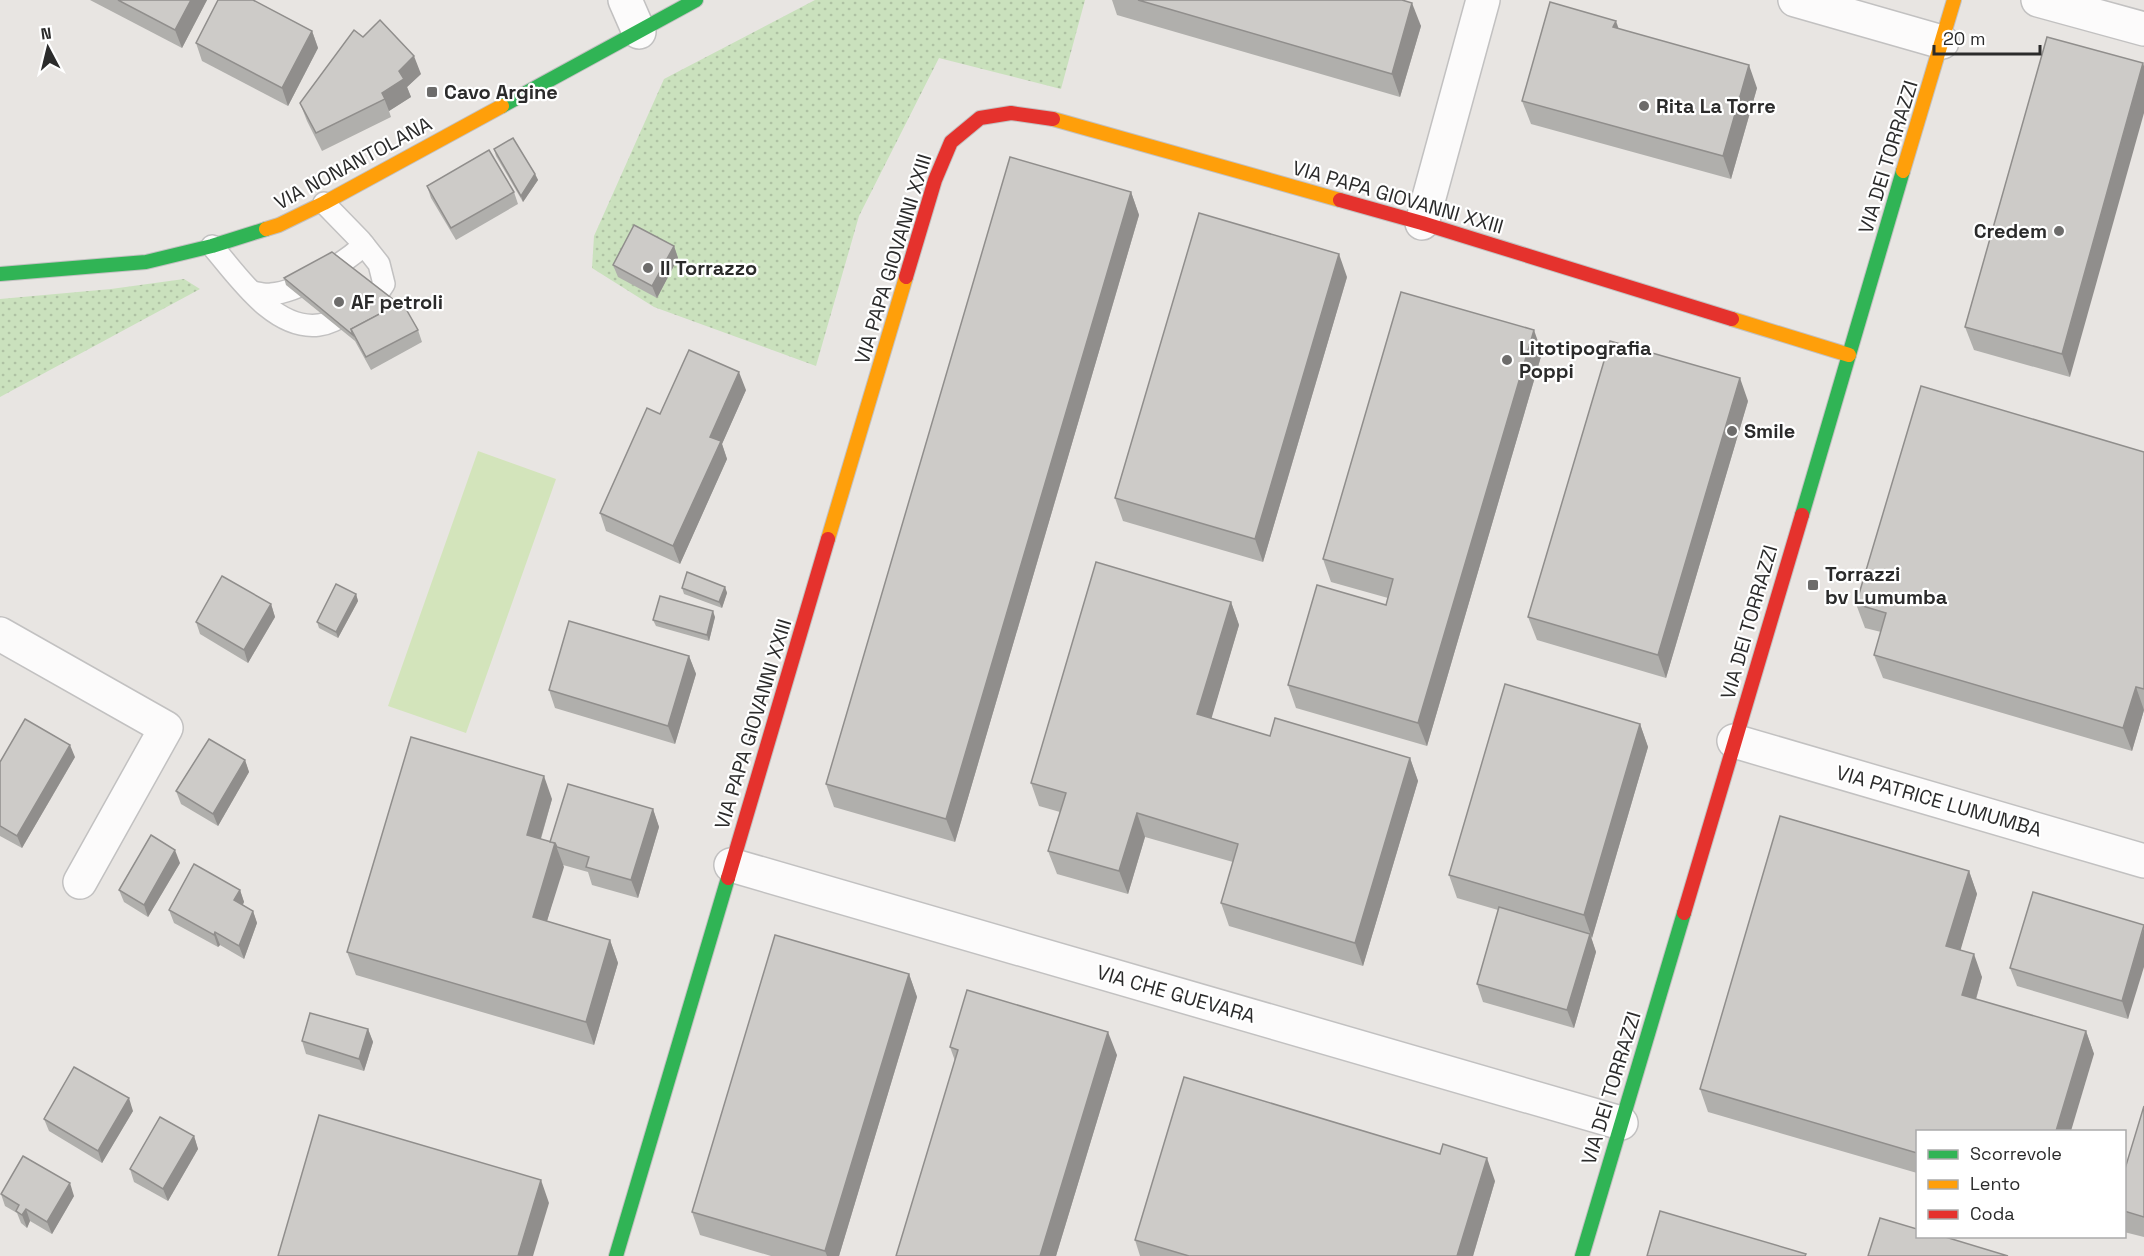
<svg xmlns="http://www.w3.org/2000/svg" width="2144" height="1256" font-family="'Space Grotesk',sans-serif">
<defs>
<pattern id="grass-dots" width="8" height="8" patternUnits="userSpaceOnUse" patternTransform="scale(1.5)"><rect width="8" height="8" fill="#cae1bd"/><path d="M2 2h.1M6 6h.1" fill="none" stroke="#aec1a3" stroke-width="1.8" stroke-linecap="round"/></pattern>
</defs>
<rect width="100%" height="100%" fill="#e8e5e2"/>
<g fill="url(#grass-dots)">
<polygon points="815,0 1085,0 1061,89 939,58 859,216 816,366 654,307 592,268 594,236 664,79"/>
<polygon points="184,279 200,289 0,397 0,299 111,289"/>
</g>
<polygon fill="#d3e4bb" points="478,451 556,479 466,733 388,706"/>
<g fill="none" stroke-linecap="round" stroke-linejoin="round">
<defs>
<g id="lane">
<path d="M 212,246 C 238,276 274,331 319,325 C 329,324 337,319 345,314 C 363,304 373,302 384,284 L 379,264 L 360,240 L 324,203"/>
<path d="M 252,292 C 258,293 265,295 271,294 C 299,292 343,264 364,245"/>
</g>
<g id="street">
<polyline points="625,0 639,32"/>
<polyline points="1795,0 1942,42"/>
<polyline points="2038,0 2144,29"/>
<polyline points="1422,223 1483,0"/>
<polyline points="0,634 166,728 80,882"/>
<polyline points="1734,741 2144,861"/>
<polyline points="731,865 1621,1123"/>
</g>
<g id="fast">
<polyline points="502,106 696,0"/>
<polyline points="0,274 146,262 212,246 266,229"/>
<polyline points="1802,515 1903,171"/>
<polyline points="616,1256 728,878"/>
<polyline points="1582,1256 1684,913"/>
</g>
<g id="slow">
<polyline points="1053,119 1340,200"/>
<polyline points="1903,171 1954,0"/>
<polyline points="266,229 279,225 324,203 502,106"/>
<polyline points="1732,319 1849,355"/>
<polyline points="828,539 906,277"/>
</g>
<g id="jam">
<polyline points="1340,200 1422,223 1732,319"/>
<polyline points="906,277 935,180 951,142 980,118 1011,113 1053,119"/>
<polyline points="728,878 828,539"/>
<polyline points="1684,913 1802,515"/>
</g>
</defs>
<use href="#lane" stroke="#c2c1c1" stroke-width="24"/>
<use href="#street" stroke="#c2c1c1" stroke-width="36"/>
<use href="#fast" stroke="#c2c1c1" stroke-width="16"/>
<use href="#slow" stroke="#c2c1c1" stroke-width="16"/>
<use href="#jam" stroke="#c2c1c1" stroke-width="16"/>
<use href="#lane" stroke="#fcfbfb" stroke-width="21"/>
<use href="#street" stroke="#fcfbfb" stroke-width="33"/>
<use href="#fast" stroke="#30b455" stroke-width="14"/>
<use href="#slow" stroke="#ff9f0a" stroke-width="14"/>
<use href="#jam" stroke="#e5322d" stroke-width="14"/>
</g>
<g fill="#b0afac">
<polygon points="90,0 207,0 182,48"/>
<polygon points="1112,0 1402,0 1421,26 1400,97 1117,15"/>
<polygon points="1619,29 1757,88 1731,179 1531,124 1522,101"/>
<polygon points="312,31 318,48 288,106 202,61 196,43"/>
<polygon points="2047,37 2070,377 1974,350 1965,327"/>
<polygon points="421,74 407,87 411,97 389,111 391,117 322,151 307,121 300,103"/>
<polygon points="494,149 535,174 538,180 523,202 496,156"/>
<polygon points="427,186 514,192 518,204 456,240 431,198"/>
<polygon points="1131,192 1139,215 955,842 834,807 826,784"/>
<polygon points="674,246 678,258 657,298 618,277 613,265"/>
<polygon points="1347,277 1263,562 1123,521 1115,498"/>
<polygon points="284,278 418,330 422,342 371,370 355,341 286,285"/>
<polygon points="1542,353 1427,746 1296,708 1288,685 1386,605 1388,598 1331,582 1323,559"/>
<polygon points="746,390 722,444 727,459 680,564 606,531 600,513 660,414"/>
<polygon points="1748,401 1666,678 1537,640 1528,617"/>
<polygon points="2144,452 2144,710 2132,751 1883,678 1874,655 1881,632 1865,628 1856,604"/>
<polygon points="725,587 727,593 722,608 684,594 682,588"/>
<polygon points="356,594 358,601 338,638 319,628 317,622"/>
<polygon points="1231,602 1239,625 1211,718 1270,736 1410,758 1418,781 1363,966 1229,926 1221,903 1233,862 1145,837 1128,894 1057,874 1048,851 1060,812 1039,806 1031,783"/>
<polygon points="271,604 275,617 248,663 200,634 196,622"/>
<polygon points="715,617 709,641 656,626 653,620"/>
<polygon points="689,656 696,674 675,744 555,708 549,690"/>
<polygon points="1640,724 1648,747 1592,938 1591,937 1596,952 1574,1028 1483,1002 1477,984 1498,910 1457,898 1449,875"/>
<polygon points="75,757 22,848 0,836 0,762"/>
<polygon points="245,760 249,772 218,826 181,804 176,791"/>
<polygon points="552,799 541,839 550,842 653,809 659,827 638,898 592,885 588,872 563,865 547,921 610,940 618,963 594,1045 356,975 347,952"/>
<polygon points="180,863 148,917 124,902 119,890"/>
<polygon points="1969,871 1977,894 1960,950 1982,977 1976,1000 2086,1031 2094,1054 1917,1131 1917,1173 1708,1112 1700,1089"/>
<polygon points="240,890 244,902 243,905 253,911 257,923 244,959 220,945 218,947 174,923 169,910"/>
<polygon points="2144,925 2128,1019 2017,986 2010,968"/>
<polygon points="909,974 917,997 839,1256 771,1256 700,1235 692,1212"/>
<polygon points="368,1029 373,1042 364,1071 306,1054 302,1041"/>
<polygon points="950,1047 1117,1055 1056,1256 896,1256 955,1061"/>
<polygon points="2144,1106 2144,1237 2124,1232 2124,1211"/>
<polygon points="133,1111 102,1163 49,1131 44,1119"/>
<polygon points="194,1136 198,1149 168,1201 134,1182 130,1169"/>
<polygon points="1495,1181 1473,1256 1140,1256 1135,1240"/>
<polygon points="1,1194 74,1196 52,1234 30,1221 27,1228 21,1223 17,1213 5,1206"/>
</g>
<g fill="#908e8c">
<polygon points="191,0 207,0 182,48 175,30"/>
<polygon points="1412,3 1421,26 1400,97 1392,74"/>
<polygon points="1616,21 1624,44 1613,27"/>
<polygon points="312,31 318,48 288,106 282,88"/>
<polygon points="414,56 421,74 407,87 411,97 389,111 382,93 399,71"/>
<polygon points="2143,63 2144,66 2144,113 2070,377 2062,354"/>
<polygon points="1749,65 1757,88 1731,179 1723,156"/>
<polygon points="535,174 538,180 523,202 521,196"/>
<polygon points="1131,192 1139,215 955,842 946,819"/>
<polygon points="674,246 678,258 657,298 652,286"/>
<polygon points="1339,254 1347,277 1263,562 1255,539"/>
<polygon points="1534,330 1542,353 1427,746 1418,723"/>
<polygon points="739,372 746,390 722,444 727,459 680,564 673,546 710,437"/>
<polygon points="1740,378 1748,401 1666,678 1658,655"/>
<polygon points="725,587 727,593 722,608 719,602"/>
<polygon points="356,594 358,601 338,638 336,632"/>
<polygon points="1231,602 1239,625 1206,737 1197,714"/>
<polygon points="271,604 275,617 248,663 244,650"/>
<polygon points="713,611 715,617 709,641 707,635"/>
<polygon points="689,656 696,674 675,744 668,726"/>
<polygon points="2136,687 2144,710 2132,751 2123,728"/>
<polygon points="1640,724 1648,747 1592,938 1584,915"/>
<polygon points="70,745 75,757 22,848 17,836"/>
<polygon points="1410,758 1418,781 1363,966 1355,943"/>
<polygon points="245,760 249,772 218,826 213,814"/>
<polygon points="544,776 552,799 535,858 527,835"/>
<polygon points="653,809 659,827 638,898 631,880"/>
<polygon points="1137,813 1145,837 1128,894 1119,871"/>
<polygon points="555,843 564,867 541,940 533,917"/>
<polygon points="175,850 180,863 148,917 144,905"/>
<polygon points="1969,871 1977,894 1955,969 1946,946"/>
<polygon points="240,890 244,902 238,912 234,900"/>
<polygon points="253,911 257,923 244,959 239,946"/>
<polygon points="2144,927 2144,967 2128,1019 2122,1001"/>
<polygon points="215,932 220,945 218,947 214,935"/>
<polygon points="1590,934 1596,952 1574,1028 1567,1010"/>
<polygon points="610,940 618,963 594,1045 586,1022"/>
<polygon points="1974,954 1982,977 1970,1019 1962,995"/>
<polygon points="909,974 917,997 839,1256 827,1256 825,1251"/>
<polygon points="368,1029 373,1042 364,1071 359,1059"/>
<polygon points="2086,1031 2094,1054 2071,1131 2056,1131"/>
<polygon points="1108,1032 1117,1055 1056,1256 1040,1256"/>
<polygon points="129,1098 133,1111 102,1163 98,1151"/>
<polygon points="194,1136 198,1149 168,1201 163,1189"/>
<polygon points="1487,1158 1495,1181 1473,1256 1457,1256"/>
<polygon points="541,1180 549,1203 533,1256 518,1256"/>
<polygon points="70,1183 74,1196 52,1234 47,1222"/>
<polygon points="26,1209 30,1221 27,1228 22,1215"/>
</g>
<g fill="#cdcbc8" stroke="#908e8c" stroke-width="1.5">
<polygon points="118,0 191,0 175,30"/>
<polygon points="218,0 253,0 312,31 282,88 196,43"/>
<polygon points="1138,0 1402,0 1412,3 1392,74"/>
<polygon points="1550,2 1616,21 1613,27 1749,65 1723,156 1522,101"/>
<polygon points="380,20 414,56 399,71 404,79 382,93 385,99 316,133 300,103 354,30 363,37"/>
<polygon points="2047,37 2143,63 2062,354 1965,327"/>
<polygon points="513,138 535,174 521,196 494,149"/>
<polygon points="489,150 514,192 451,228 427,186"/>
<polygon points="1010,157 1131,192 946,819 826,784"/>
<polygon points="1199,213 1339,254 1255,539 1115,498"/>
<polygon points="634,225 674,246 652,286 613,265"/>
<polygon points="332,252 399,304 351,329 353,335 284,278"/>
<polygon points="1401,292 1534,330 1418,723 1288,685 1317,585 1386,605 1393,579 1323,559"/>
<polygon points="402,302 418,330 366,357 351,329"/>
<polygon points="1610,341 1740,378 1658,655 1528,617"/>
<polygon points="689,350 739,372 710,437 721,441 673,546 600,513 647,408 660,414"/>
<polygon points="1921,386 2144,452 2144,689 2136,687 2123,728 1874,655 1886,613 1856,604"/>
<polygon points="1096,562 1231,602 1197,714 1270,736 1275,718 1410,758 1355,943 1221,903 1238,844 1137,813 1119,871 1048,851 1066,793 1031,783"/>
<polygon points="687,572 725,587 719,602 682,588"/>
<polygon points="222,576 271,604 244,650 196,622"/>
<polygon points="336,584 356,594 336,632 317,622"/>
<polygon points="660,596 713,611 707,635 653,620"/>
<polygon points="569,621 689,656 668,726 549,690"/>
<polygon points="1505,684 1640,724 1584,915 1449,875"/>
<polygon points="25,719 70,745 17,836 0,826 0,762"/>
<polygon points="411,737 544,776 527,835 555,843 533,917 610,940 586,1022 347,952"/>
<polygon points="209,739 245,760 213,814 176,791"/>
<polygon points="568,784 653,809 631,880 586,867 589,857 557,847 555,843 550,842"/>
<polygon points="1780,816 1969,871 1946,946 1974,954 1962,995 2086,1031 2056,1131 1917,1131 1917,1153 1700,1089"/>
<polygon points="151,835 175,850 144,905 119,890"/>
<polygon points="194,864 240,890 234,900 253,911 239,946 215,932 214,935 169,910"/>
<polygon points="2033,892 2144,925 2122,1001 2010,968"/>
<polygon points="1499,907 1590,934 1567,1010 1477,984"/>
<polygon points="775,935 909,974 825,1251 692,1212"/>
<polygon points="967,990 1108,1032 1040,1256 896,1256 958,1050 950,1047"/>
<polygon points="310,1013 368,1029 359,1059 302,1041"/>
<polygon points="74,1067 129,1098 98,1151 44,1119"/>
<polygon points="1184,1077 1440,1154 1443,1144 1487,1158 1457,1256 1189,1256 1135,1240"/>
<polygon points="2144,1106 2144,1217 2124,1211 2124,1172"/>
<polygon points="319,1115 541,1180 518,1256 278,1256"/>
<polygon points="160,1117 194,1136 163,1189 130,1169"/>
<polygon points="23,1156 70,1183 47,1222 26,1209 22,1215 16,1211 19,1205 1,1194"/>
<polygon points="1660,1211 1806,1254 1805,1256 1647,1256"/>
<polygon points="1880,1218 1917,1229 1917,1236 1942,1236 2008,1256 1868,1256"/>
</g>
<g fill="#6d6c6b" stroke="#fff" stroke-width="2">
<rect x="426" y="86" width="12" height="12" rx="3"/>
<circle cx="1644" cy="106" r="6"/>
<circle cx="2059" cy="231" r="6"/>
<circle cx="648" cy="268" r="6"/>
<circle cx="339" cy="302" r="6"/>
<circle cx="1507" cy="360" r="6"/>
<circle cx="1732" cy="431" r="6"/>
<rect x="1807" y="579" width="12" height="12" rx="3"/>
</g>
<g text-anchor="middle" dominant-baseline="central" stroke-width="4.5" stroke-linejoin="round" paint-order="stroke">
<g font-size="20" font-weight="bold" fill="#2b2b2b" stroke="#fff" text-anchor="start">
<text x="444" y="92">Cavo Argine</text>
<text x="1656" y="106">Rita La Torre</text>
<text x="2047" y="231" text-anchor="end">Credem</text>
<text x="660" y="268">Il Torrazzo</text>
<text x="351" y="302">AF petroli</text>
<text x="1519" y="348">Litotipografia<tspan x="1519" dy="23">Poppi</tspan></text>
<text x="1744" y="431">Smile</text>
<text x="1825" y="574">Torrazzi<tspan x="1825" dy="23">bv Lumumba</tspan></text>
</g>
<g font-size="20" fill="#2b2b2b" stroke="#fff">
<text transform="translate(1888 157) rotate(-73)">VIA DEI TORRAZZI</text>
<text transform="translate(353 163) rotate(-28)">VIA NONANTOLANA</text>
<text transform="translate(1398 197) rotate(16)">VIA PAPA GIOVANNI XXIII</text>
<text transform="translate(893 259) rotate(-73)">VIA PAPA GIOVANNI XXIII</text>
<text transform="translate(1749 622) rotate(-74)">VIA DEI TORRAZZI</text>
<text transform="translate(753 724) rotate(-73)">VIA PAPA GIOVANNI XXIII</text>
<text transform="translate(1939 801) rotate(16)">VIA PATRICE LUMUMBA</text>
<text transform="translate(1176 994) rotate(16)">VIA CHE GUEVARA</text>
<text transform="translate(1611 1088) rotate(-73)">VIA DEI TORRAZZI</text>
</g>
</g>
<rect x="1916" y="1130" width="210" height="108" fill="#ffffff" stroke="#aaaaaa" stroke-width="1.5"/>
<rect x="1928" y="1150" width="30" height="9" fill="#30b455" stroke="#aaaaaa" stroke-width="1.5"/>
<text x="1970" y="1160" font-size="18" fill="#2b2b2b">Scorrevole</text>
<rect x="1928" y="1180" width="30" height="9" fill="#ff9f0a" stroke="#aaaaaa" stroke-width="1.5"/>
<text x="1970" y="1190" font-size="18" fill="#2b2b2b">Lento</text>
<rect x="1928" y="1210" width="30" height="9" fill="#e5322d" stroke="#aaaaaa" stroke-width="1.5"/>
<text x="1970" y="1220" font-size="18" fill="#2b2b2b">Coda</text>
<g transform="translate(48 48) rotate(353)" stroke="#ffffff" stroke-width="4.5" paint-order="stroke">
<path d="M0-4.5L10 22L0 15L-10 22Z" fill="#2b2b2b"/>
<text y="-9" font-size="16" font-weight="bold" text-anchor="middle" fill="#2b2b2b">N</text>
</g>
<path d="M1934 45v9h106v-9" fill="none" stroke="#2b2b2b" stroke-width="3"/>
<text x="1943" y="45" font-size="18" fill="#2b2b2b" stroke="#ffffff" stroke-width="4.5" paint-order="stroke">20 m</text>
</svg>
